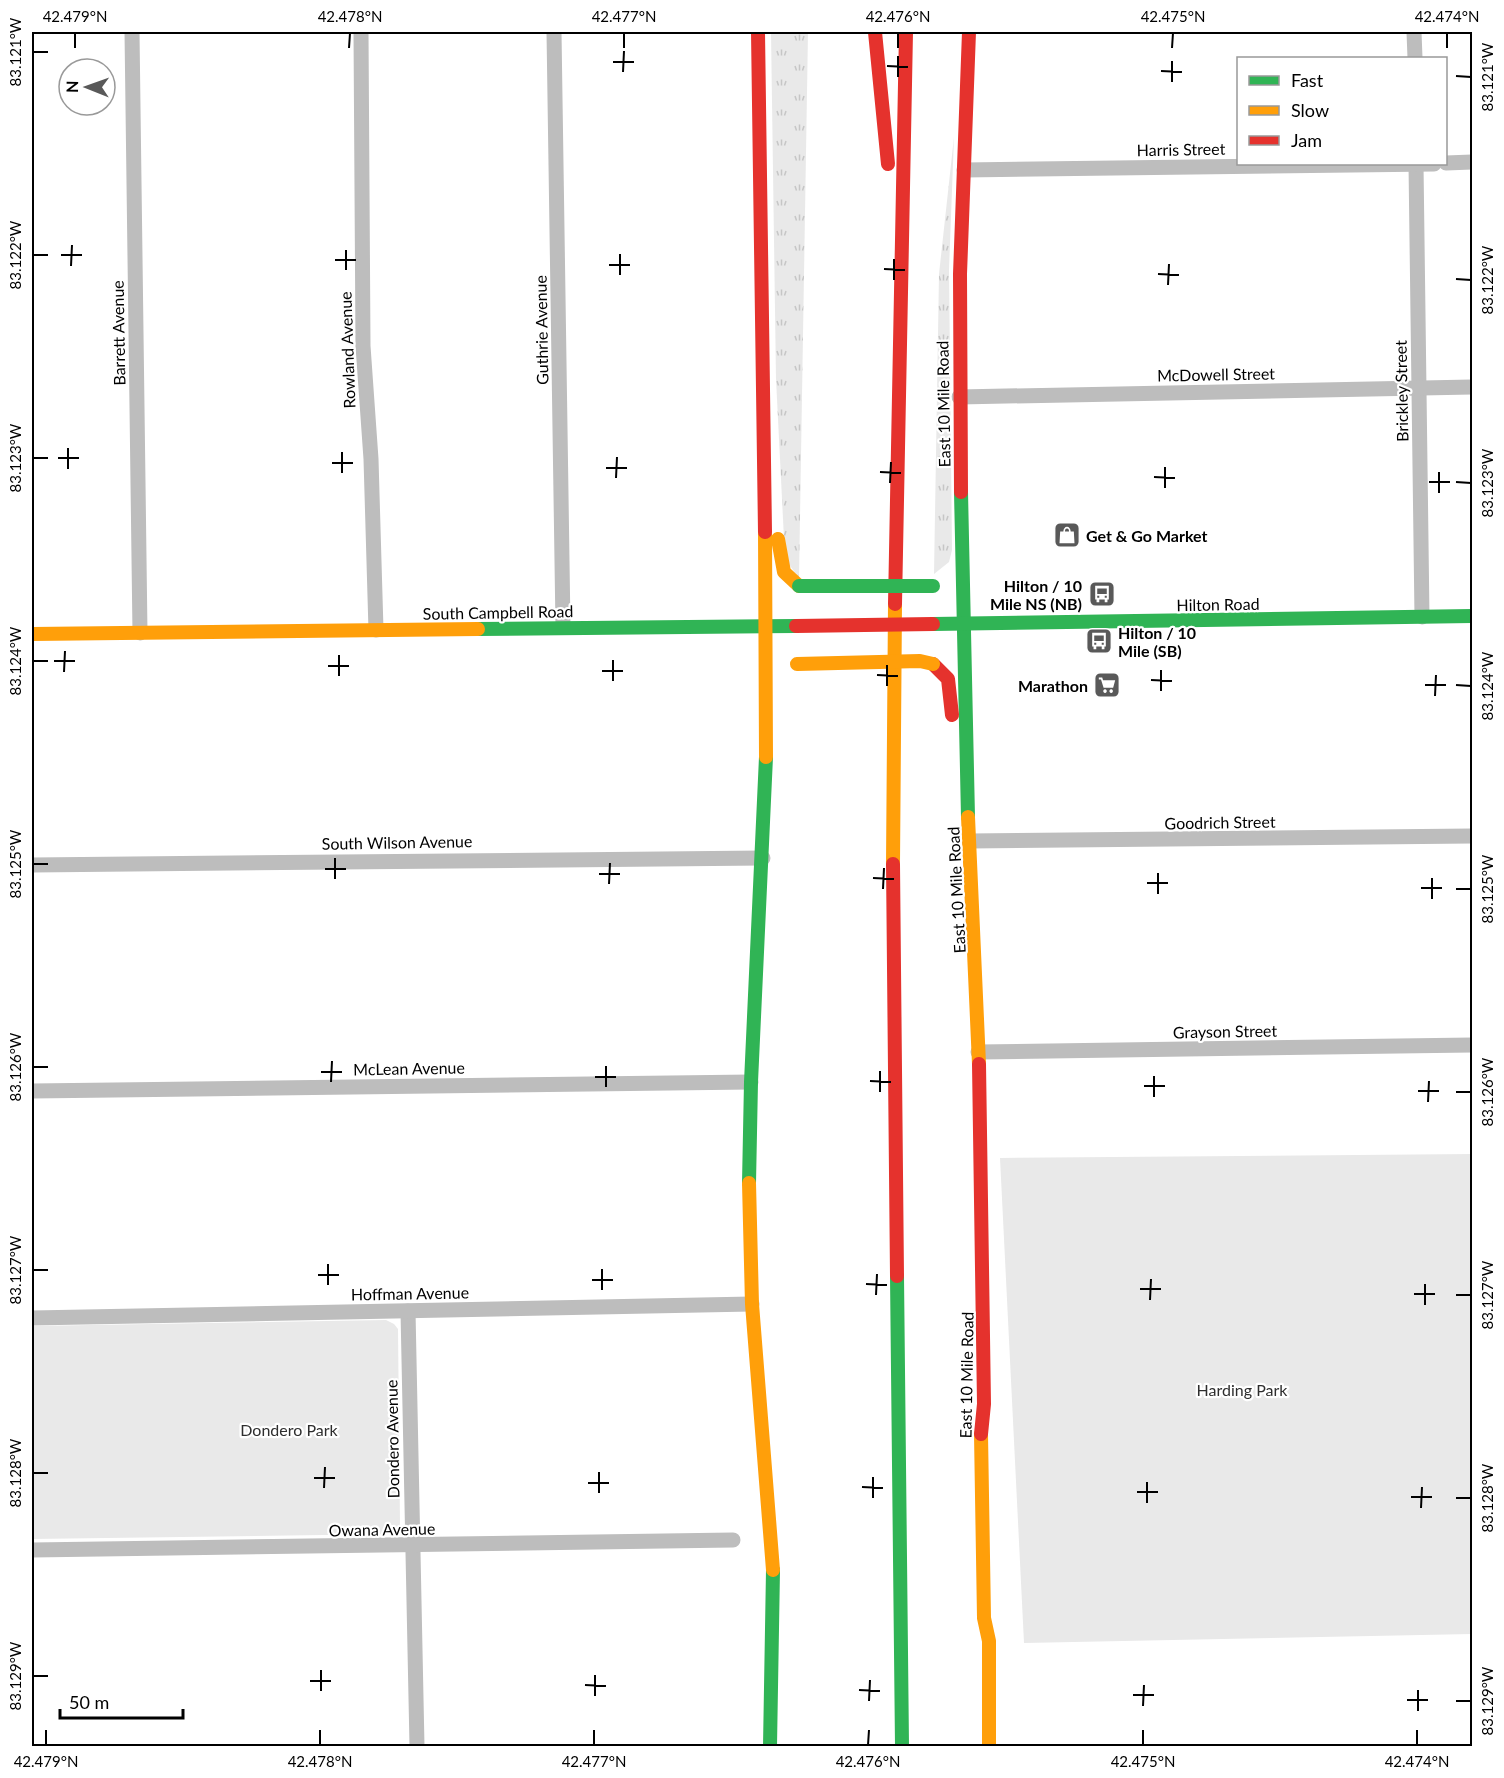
<svg xmlns="http://www.w3.org/2000/svg" width="1504" height="1778" font-family="Lato,sans-serif">
<defs>
<pattern id="grass-tufts" width="24" height="20" patternUnits="userSpaceOnUse" patternTransform="scale(1.5)"><rect width="24" height="20" fill="#e9e9e9"/><path d="M3 7l-1-3M5 7V3M7 7l1-3M15 17l-1-3M17 17v-4M19 17l1-3" fill="none" stroke="#c6c6c6"/></pattern>
</defs>
<rect width="100%" height="100%" fill="#fff"/>
<g fill="url(#grass-tufts)">
<polygon points="771,32 808,32 799,578 785,559 776,379"/>
<polygon points="954,137 949,270 952,550 949,562 934,574 939,274"/>
</g>
<g fill="#e9e9e9">
<polygon points="1472,1154 1472,1634 1024,1643 1000,1158"/>
<polygon points="386,1320 394,1324 398,1329 400,1526 393,1534 32,1539 32,1326"/>
</g>
<g fill="none" stroke-linecap="round" stroke-linejoin="round">
<g stroke="#bdbdbd" stroke-width="15">
<polyline points="132,32 140,633"/>
<polyline points="361,32 363,346 371,459 376,630"/>
<polyline points="554,32 563,627"/>
<polyline points="1414,32 1415,58"/>
<polyline points="1446,163 1472,162"/>
<polyline points="1416,164 1422,617"/>
<polyline points="964,170 1434,164"/>
<polyline points="959,397 1472,387"/>
<polyline points="969,841 1472,836"/>
<polyline points="32,865 763,858"/>
<polyline points="978,1052 1472,1045"/>
<polyline points="32,1091 751,1082"/>
<polyline points="408,1311 417,1746"/>
<polyline points="32,1318 752,1304"/>
<polyline points="32,1550 733,1540"/>
</g>
<g stroke="#30b455" stroke-width="14">
<polyline points="961,492 968,817"/>
<polyline points="933,624 1472,616"/>
<polyline points="478,629 796,626"/>
<polyline points="749,1183 751,1082 766,757"/>
<polyline points="897,1276 902,1746"/>
<polyline points="770,1746 773,1570"/>
</g>
<g stroke="#ff9f0a" stroke-width="14">
<polyline points="765,532 766,757"/>
<polyline points="778,539 784,572 799,586"/>
<polyline points="32,634 478,629"/>
<polyline points="968,817 979,1064"/>
<polyline points="893,864 895,604"/>
<polyline points="749,1183 752,1304 773,1570"/>
<polyline points="981,1434 984,1618 989,1641 989,1746"/>
</g>
<g stroke="#e5322d" stroke-width="14">
<polyline points="758,32 765,532"/>
<polyline points="875,32 888,164"/>
<polyline points="961,492 960,274 969,32"/>
<polyline points="895,604 906,32"/>
<polyline points="933,664 948,679 952,715"/>
<polyline points="893,864 897,1276"/>
<polyline points="979,1064 984,1404 981,1434"/>
</g>
<polyline stroke="#30b455" stroke-width="14" points="799,586 933,586"/>
<polyline stroke="#ff9f0a" stroke-width="14" points="797,664 920,661 933,664"/>
<polyline stroke="#e5322d" stroke-width="14" points="796,626 933,624"/>
</g>
<path fill="none" stroke="#000" stroke-width="2" d="M 75,48 L 75,33M 349,48 L 350,33M 624,48 L 624,33M 898,48 L 898,33M 1172,48 L 1173,33M 1447,48 L 1447,33M 33,52 L 48,52M 613,62 L 634,62M 887,66 L 908,67M 1161,71 L 1182,72M 623,72 L 624,51M 1456,76 L 1471,77M 898,77 L 898,56M 1172,82 L 1172,61M 33,255 L 48,255M 61,255 L 82,255M 335,260 L 356,260M 609,265 L 630,265M 71,266 L 72,245M 884,269 L 905,270M 346,270 L 346,250M 1158,274 L 1179,275M 620,275 L 620,254M 1456,279 L 1471,280M 894,280 L 894,259M 1168,285 L 1169,264M 33,458 L 48,458M 58,458 L 79,458M 332,463 L 353,463M 606,468 L 627,468M 68,469 L 68,448M 880,472 L 901,473M 342,473 L 342,452M 1154,477 L 1175,478M 616,478 L 617,457M 1429,482 L 1450,482M 1456,482 L 1471,483M 890,483 L 891,462M 1165,488 L 1165,467M 1439,493 L 1439,472M 33,661 L 48,661M 54,661 L 75,661M 328,666 L 349,666M 602,671 L 623,671M 64,672 L 65,651M 877,675 L 898,676M 339,676 L 339,655M 1151,680 L 1172,681M 613,681 L 613,660M 1425,685 L 1446,685M 1456,685 L 1471,686M 887,686 L 887,665M 1161,691 L 1161,670M 1435,696 L 1436,675M 33,864 L 48,864M 325,869 L 346,869M 599,874 L 620,874M 873,878 L 894,879M 335,879 L 335,858M 1147,883 L 1168,883M 609,884 L 610,863M 1421,888 L 1442,888M 883,889 L 884,868M 1456,889 L 1471,889M 1158,894 L 1158,873M 1432,899 L 1432,878M 33,1067 L 48,1067M 321,1072 L 342,1072M 595,1077 L 616,1077M 870,1081 L 891,1082M 331,1082 L 332,1061M 1144,1086 L 1165,1086M 606,1087 L 606,1066M 1418,1091 L 1439,1091M 880,1092 L 880,1071M 1456,1092 L 1471,1092M 1154,1097 L 1154,1076M 1428,1102 L 1429,1081M 33,1270 L 48,1270M 318,1275 L 339,1275M 592,1280 L 613,1280M 866,1284 L 887,1285M 328,1285 L 328,1264M 1140,1289 L 1161,1289M 602,1290 L 602,1269M 1414,1294 L 1435,1294M 876,1295 L 877,1274M 1456,1295 L 1471,1295M 1150,1300 L 1151,1279M 1425,1305 L 1425,1284M 33,1473 L 48,1473M 314,1478 L 335,1478M 588,1483 L 609,1483M 862,1487 L 883,1488M 324,1488 L 325,1467M 1137,1492 L 1158,1492M 599,1493 L 599,1472M 1411,1497 L 1432,1497M 873,1498 L 873,1477M 1456,1498 L 1471,1498M 1147,1503 L 1147,1482M 1421,1508 L 1422,1487M 33,1676 L 48,1676M 310,1681 L 331,1681M 585,1685 L 606,1686M 859,1690 L 880,1691M 321,1691 L 321,1670M 1133,1695 L 1154,1695M 595,1696 L 595,1675M 1407,1700 L 1428,1700M 869,1701 L 870,1680M 1456,1701 L 1471,1701M 1143,1706 L 1144,1685M 1418,1711 L 1418,1690M 46,1745 L 46,1730M 320,1745 L 320,1730M 594,1745 L 594,1730M 868,1745 L 869,1730M 1143,1745 L 1143,1730M 1417,1745 L 1417,1730"/>
<defs>
<symbol id="shop-square" viewBox="-11 -11 22 22"><rect x="-9" y="-9" width="18" height="18" rx="4" fill="#595959" stroke="#fff"/><path d="M-5-2.5h2.3a2.7 3.5 0 0 1 5.4 0H5L5.5 6h-11ZM-1.5-2.5h3a1.5 2.3 0 0 0-3 0Z" fill="#fff"/></symbol>
<symbol id="bus-square" viewBox="-11 -11 22 22"><rect x="-9" y="-9" width="18" height="18" rx="4" fill="#595959" stroke="#fff"/><path d="M-5-6H5V4H4V6H2V4H-2V6H-4V4H-5ZM-3.5-4V0h7V-4ZM-3.5 1.2v1.5H-2V1.2ZM2 1.2v1.5H3.5V1.2Z" fill="#fff"/></symbol>
<symbol id="supermarket-square" viewBox="-11 -11 22 22"><rect x="-9" y="-9" width="18" height="18" rx="4" fill="#595959" stroke="#fff"/><path d="M-6-5.5h2.5l.6 2H6L4.5 2H-2.5L-4.4-4H-6ZM-1.5 3.2a1.3 1.3 0 1 0 .1 0ZM3 3.2a1.3 1.3 0 1 0 .1 0Z" fill="#fff"/></symbol>
</defs>
<g fill-rule="evenodd">
<use href="#shop-square" x="1052" y="520" width="30" height="30"/>
<use href="#bus-square" x="1087" y="579" width="30" height="30"/>
<use href="#bus-square" x="1084" y="626" width="30" height="30"/>
<use href="#supermarket-square" x="1092" y="670" width="30" height="30"/>
</g>
<g text-anchor="middle" dominant-baseline="central" stroke-width="4.5" stroke-linejoin="round" paint-order="stroke">
<g font-size="16" fill="#000" stroke="#fff">
<text transform="translate(1181 149) rotate(-1)">Harris Street</text>
<text transform="translate(541 330) rotate(-91)">Guthrie Avenue</text>
<text transform="translate(118 333) rotate(-91)">Barrett Avenue</text>
<text transform="translate(347 350) rotate(-92)">Rowland Avenue</text>
<text transform="translate(1216 374) rotate(-1)">McDowell Street</text>
<text transform="translate(1401 391) rotate(-91)">Brickley Street</text>
<text transform="translate(943 404) rotate(-91)">East 10 Mile Road</text>
<text transform="translate(1218 604) rotate(-1)">Hilton Road</text>
<text transform="translate(498 612) rotate(-1)">South Campbell Road</text>
<text transform="translate(1220 822) rotate(-1)">Goodrich Street</text>
<text transform="translate(397 842) rotate(-1)">South Wilson Avenue</text>
<text transform="translate(956 890) rotate(-93)">East 10 Mile Road</text>
<text transform="translate(1225 1031) rotate(-1)">Grayson Street</text>
<text transform="translate(409 1068) rotate(-1)">McLean Avenue</text>
<text transform="translate(410 1293) rotate(-1)">Hoffman Avenue</text>
<text transform="translate(966 1375) rotate(-89)">East 10 Mile Road</text>
<text transform="translate(392 1439) rotate(-91)">Dondero Avenue</text>
<text transform="translate(382 1529) rotate(-1)">Owana Avenue</text>
</g>
<g font-size="16" font-weight="bold" fill="#000" stroke="#fff" text-anchor="start">
<text x="1086" y="535">Get &amp; Go Market</text>
<text x="1082" y="585" text-anchor="end">Hilton / 10<tspan x="1082" dy="18">Mile NS (NB)</tspan></text>
<text x="1118" y="632">Hilton / 10<tspan x="1118" dy="18">Mile (SB)</tspan></text>
<text x="1088" y="685" text-anchor="end">Marathon</text>
</g>
<g font-size="16" fill="#2e2e2e" stroke="#fff">
<text x="1242" y="1389">Harding Park</text>
<text x="289" y="1429">Dondero Park</text>
</g>
</g>
<rect width="1504" height="1778" fill="none" stroke="#ffffff" stroke-width="66"/>
<rect x="1237" y="57" width="210" height="108" fill="#ffffff" stroke="#999999" stroke-width="1.5"/>
<rect x="1249" y="76" width="30" height="9" fill="#30b455" stroke="#999999" stroke-width="1.5"/>
<text x="1291" y="87" font-size="18" fill="#000000">Fast</text>
<rect x="1249" y="106" width="30" height="9" fill="#ff9f0a" stroke="#999999" stroke-width="1.5"/>
<text x="1291" y="117" font-size="18" fill="#000000">Slow</text>
<rect x="1249" y="136" width="30" height="9" fill="#e5322d" stroke="#999999" stroke-width="1.5"/>
<text x="1291" y="147" font-size="18" fill="#000000">Jam</text>
<g transform="translate(87 87) rotate(271)"><circle r="28" fill="#ffffff" stroke="#999999" stroke-width="1.5"/>
<path d="M0-4.5L10 22L0 15L-10 22Z" fill="#595959"/>
<text y="-9" font-size="16" font-weight="bold" text-anchor="middle" fill="#000000">N</text>
</g>
<path d="M60 1709v9h123v-9" fill="none" stroke="#000000" stroke-width="3"/>
<text x="69" y="1709" font-size="18" fill="#000000" stroke="#ffffff" stroke-width="4.5" paint-order="stroke">50 m</text>
<rect x="33" y="33" width="1438" height="1712" fill="none" stroke="#000" stroke-width="2"/>
<g font-size="15" text-anchor="middle" fill="#000">
<text x="75" y="22">42.479°N</text>
<text x="350" y="22">42.478°N</text>
<text x="624" y="22">42.477°N</text>
<text x="898" y="22">42.476°N</text>
<text x="1173" y="22">42.475°N</text>
<text x="1447" y="22">42.474°N</text>
<text transform="translate(16 52) rotate(-90)" y="5">83.121°W</text>
<text transform="translate(1488 77) rotate(-90)" y="5">83.121°W</text>
<text transform="translate(16 255) rotate(-90)" y="5">83.122°W</text>
<text transform="translate(1488 280) rotate(-90)" y="5">83.122°W</text>
<text transform="translate(16 458) rotate(-90)" y="5">83.123°W</text>
<text transform="translate(1488 483) rotate(-90)" y="5">83.123°W</text>
<text transform="translate(16 661) rotate(-90)" y="5">83.124°W</text>
<text transform="translate(1488 686) rotate(-90)" y="5">83.124°W</text>
<text transform="translate(16 864) rotate(-90)" y="5">83.125°W</text>
<text transform="translate(1488 889) rotate(-90)" y="5">83.125°W</text>
<text transform="translate(16 1067) rotate(-90)" y="5">83.126°W</text>
<text transform="translate(1488 1092) rotate(-90)" y="5">83.126°W</text>
<text transform="translate(16 1270) rotate(-90)" y="5">83.127°W</text>
<text transform="translate(1488 1295) rotate(-90)" y="5">83.127°W</text>
<text transform="translate(16 1473) rotate(-90)" y="5">83.128°W</text>
<text transform="translate(1488 1498) rotate(-90)" y="5">83.128°W</text>
<text transform="translate(16 1676) rotate(-90)" y="5">83.129°W</text>
<text transform="translate(1488 1701) rotate(-90)" y="5">83.129°W</text>
<text x="46" y="1767">42.479°N</text>
<text x="320" y="1767">42.478°N</text>
<text x="594" y="1767">42.477°N</text>
<text x="868" y="1767">42.476°N</text>
<text x="1143" y="1767">42.475°N</text>
<text x="1417" y="1767">42.474°N</text>
</g>
</svg>
